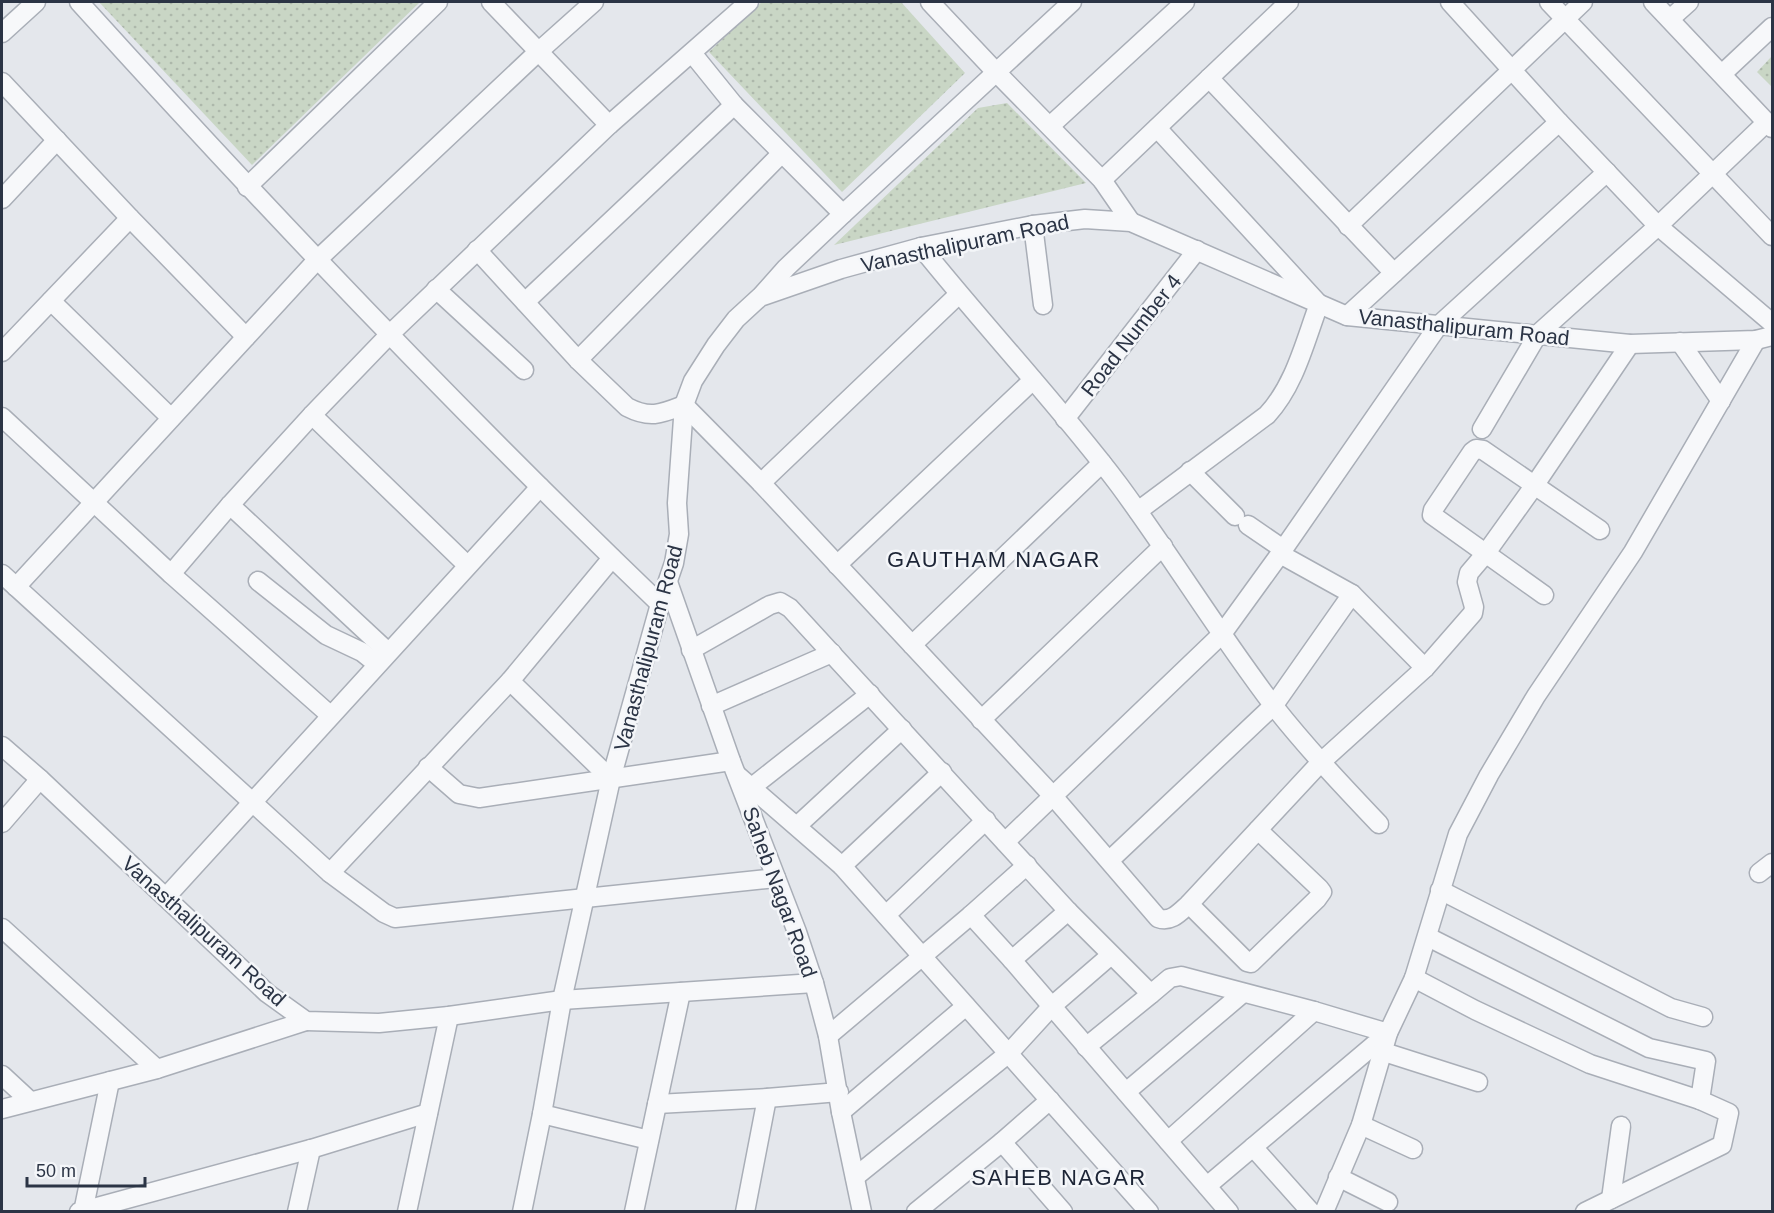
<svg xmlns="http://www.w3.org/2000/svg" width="1774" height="1213" font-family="Arial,sans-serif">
<defs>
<pattern id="grass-dots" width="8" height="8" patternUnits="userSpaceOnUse" patternTransform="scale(1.5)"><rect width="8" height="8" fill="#c9d6c5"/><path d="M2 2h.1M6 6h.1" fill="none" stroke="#adb8ab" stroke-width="1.8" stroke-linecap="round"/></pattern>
</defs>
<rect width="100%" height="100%" fill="#e4e7ec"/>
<g fill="url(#grass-dots)">
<polygon points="99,2 420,2 252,165"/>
<polygon points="762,2 901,2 965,73 842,192 709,52"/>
<polygon points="1772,56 1772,87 1757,72"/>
<polygon points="1007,103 1086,183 834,245 978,108"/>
</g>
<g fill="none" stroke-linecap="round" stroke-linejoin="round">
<defs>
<g id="minor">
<path d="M 79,2 C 266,209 459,411 660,604"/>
<polyline points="491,2 609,125"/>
<polyline points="930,2 996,72 1102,180 1131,222"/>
<polyline points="1450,2 1559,122 1658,226 1772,323"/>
<polyline points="1549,2 1772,236"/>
<polyline points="1653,2 1772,128"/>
<polyline points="1670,19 1689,2"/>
<polyline points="2,33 36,2"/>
<polyline points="692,53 734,105 843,214"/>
<polyline points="1722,74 1772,27"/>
<polyline points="1209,78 1394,273"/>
<polyline points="2,82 130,218 246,337"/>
<polyline points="1050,126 1185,2"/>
<polyline points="1102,180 1289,2"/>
<polyline points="247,187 438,2"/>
<polyline points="2,199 57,140"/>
<polyline points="1033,225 1043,305"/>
<polyline points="1348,226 1583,2"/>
<path d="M 921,247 C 986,328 1057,403 1119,485 C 1172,557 1219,634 1273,705 C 1306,747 1342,785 1379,824"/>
<path d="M 477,250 L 578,360 L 627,407 C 650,419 661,414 684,405 L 761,483 L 1053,796 L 1158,918 C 1171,923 1180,912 1189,904 L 1320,763 L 1425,668 L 1473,613 L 1474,607 L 1467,582 L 1469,573 L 1486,553 L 1534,486 L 1630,344"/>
<polyline points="436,289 524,370"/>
<polyline points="762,295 786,268 843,214 1072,2"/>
<polyline points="51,301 171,418"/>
<polyline points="525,302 734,105"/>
<polyline points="1347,316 1559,122"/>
<polyline points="1680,342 1721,401"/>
<polyline points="2,352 130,218"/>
<polyline points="578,360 781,154"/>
<polyline points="312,415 467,565"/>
<polyline points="2,417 171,574 330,715"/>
<polyline points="1065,419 1197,250"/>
<polyline points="1482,429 1538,334 1658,226 1767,122"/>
<polyline points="1190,471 1235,516"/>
<polyline points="761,483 959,294"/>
<polyline points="230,505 388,652"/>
<path d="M 1138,511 L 1267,415 C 1295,385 1305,341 1319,304 L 1157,128"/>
<polyline points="1248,525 1283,549"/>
<polyline points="1280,554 1352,594 1425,668"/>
<polyline points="837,565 1033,380"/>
<polyline points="2,574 330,873 384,913 395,918 776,878"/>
<polyline points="171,574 230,505 312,415 390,334 609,125 749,2"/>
<polyline points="258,581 326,635 362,652 377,664"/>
<polyline points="668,582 731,761 797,932 814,983 828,1036 841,1112 862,1212"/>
<polyline points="16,587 317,260 538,52 594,2"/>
<polyline points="1544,595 1432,515 1433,510 1472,452 1476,449 1483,450 1600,530"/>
<polyline points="912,645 1102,463"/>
<polyline points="691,650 770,605 780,602 790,608 1068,911 1151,994 1170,978 1181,976 1314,1011 1388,1033 1207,1186"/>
<polyline points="510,681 611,779"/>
<polyline points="711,706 832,653"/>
<polyline points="981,720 1163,546"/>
<polyline points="2,746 40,779 267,993 306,1021 379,1023 449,1016 562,1000 814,983"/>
<polyline points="428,767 459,794 479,798 731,761"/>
<polyline points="737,775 842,866 1149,1212"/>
<polyline points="752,787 870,694"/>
<polyline points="2,823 40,779"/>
<polyline points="798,825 902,729"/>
<polyline points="1005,842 1222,634 1280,554 1438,326 1607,172"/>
<polyline points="1110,860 1274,705 1352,594"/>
<polyline points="842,866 942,772"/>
<polyline points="330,873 510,681 612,558"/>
<polyline points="1759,873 1772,863"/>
<polyline points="1440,890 1671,1008 1703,1017"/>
<polyline points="166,897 540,487"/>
<polyline points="1189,904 1247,962 1251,963 1317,899 1322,892 1319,888 1258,830"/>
<polyline points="886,915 986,820"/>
<polyline points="971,915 1012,960 1229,1212"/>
<polyline points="2,928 157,1069"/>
<polyline points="1428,937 1649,1048 1706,1061 1700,1100"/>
<polyline points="1012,960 1068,911"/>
<polyline points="1414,978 1475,1010 1590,1064 1700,1100 1729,1113 1722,1145 1585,1212"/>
<polyline points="828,1036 971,915 1027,865"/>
<polyline points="1086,1047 1151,994"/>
<polyline points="1384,1052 1478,1082"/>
<polyline points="2,1075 29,1100"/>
<polyline points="1126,1092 1243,993"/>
<polyline points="657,1104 767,1098 839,1092"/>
<polyline points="2,1109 157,1069 306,1021"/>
<polyline points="841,1112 966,1006"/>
<polyline points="542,1114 649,1140"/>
<polyline points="1361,1125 1413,1149"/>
<polyline points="1168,1141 1314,1011"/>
<polyline points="1002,1142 1063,1212"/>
<polyline points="1253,1147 1311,1212"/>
<polyline points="855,1177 1009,1053 1052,1006 1111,955"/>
<polyline points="1338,1177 1388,1202"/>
<polyline points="1611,1199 1621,1126"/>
<polyline points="79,1212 311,1149 428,1113"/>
<polyline points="83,1212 110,1081"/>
<polyline points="297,1212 311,1149"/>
<polyline points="407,1212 449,1016"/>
<polyline points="522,1212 542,1114 562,1000 611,779 660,604 674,563 679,534 677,503 684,405 693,381 716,345 736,319 760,297 841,269 921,247 1033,225 1085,219 1131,222 1347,316 1630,344 1756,340 1772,336"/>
<polyline points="634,1212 681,992"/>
<polyline points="745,1212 767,1098"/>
<polyline points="916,1212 1002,1142 1050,1100"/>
<polyline points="1324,1212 1361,1125 1388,1033 1414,978 1458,834 1489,775 1536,696 1633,552 1756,340"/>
</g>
</defs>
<use href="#minor" stroke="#a9aeb7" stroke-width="21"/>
<use href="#minor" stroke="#f7f8fa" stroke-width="18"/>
</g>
<g text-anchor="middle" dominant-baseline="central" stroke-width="5" stroke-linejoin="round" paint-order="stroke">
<g font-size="21" fill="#2b3445" stroke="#f4f6f9">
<text transform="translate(965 243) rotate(-12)">Vanasthalipuram Road</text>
<text transform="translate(1464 327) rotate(6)">Vanasthalipuram Road</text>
<text transform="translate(1131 335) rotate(-52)">Road Number 4</text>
<text transform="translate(648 648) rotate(-75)">Vanasthalipuram Road</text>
<text transform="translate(780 892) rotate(70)">Saheb Nagar Road</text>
<text transform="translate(204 931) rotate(42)">Vanasthalipuram Road</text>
</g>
<g font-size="22" letter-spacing="1.5" fill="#1d2536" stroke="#f4f6f9">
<text x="994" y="559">GAUTHAM NAGAR</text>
<text x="1059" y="1177">SAHEB NAGAR</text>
</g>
</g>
<rect width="1774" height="1213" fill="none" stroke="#2b3445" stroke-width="6"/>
<path d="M27 1177v9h118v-9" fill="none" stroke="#2b3445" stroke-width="3"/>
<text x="36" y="1177" font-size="18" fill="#2b3445" stroke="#f4f6f9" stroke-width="4.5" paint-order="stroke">50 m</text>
</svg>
